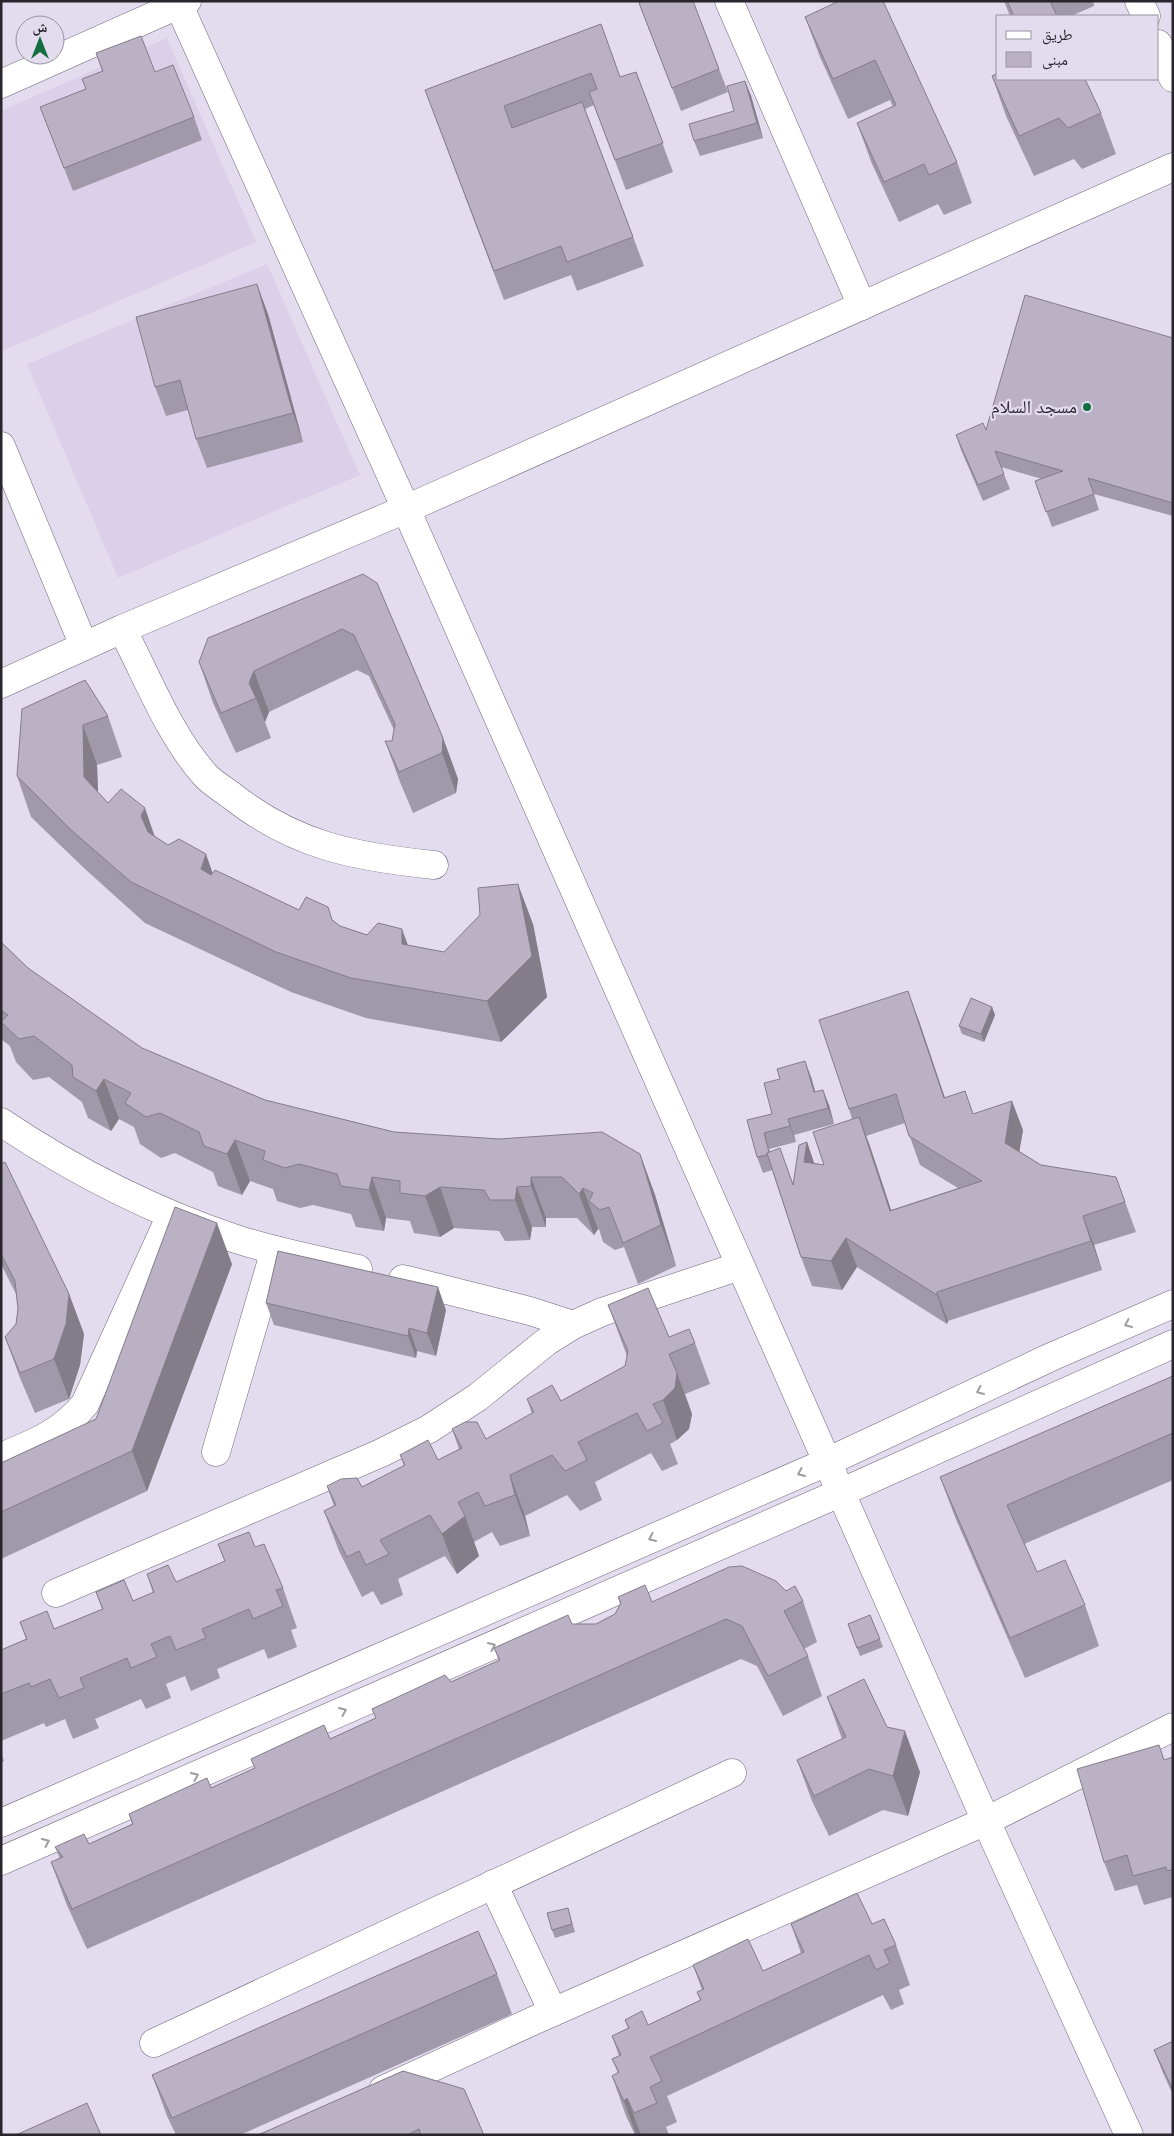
<svg xmlns="http://www.w3.org/2000/svg" width="1174" height="2136" font-family="Jost,'Noto Naskh Arabic',sans-serif">
<rect width="100%" height="100%" fill="#e3dbee"/>
<g fill="#dbd0ea">
<polygon points="167,38 256,242 4,350 1,343 1,111"/>
<polygon points="267,264 360,475 118,578 27,364"/>
</g>
<g fill="none" stroke-linecap="round" stroke-linejoin="round">
<defs>
<g id="minor">
<polyline points="729,1 862,306"/>
<polyline points="1,84 187,1"/>
<polyline points="1,446 84,646"/>
<path d="M 122,629 C 147,676 169,735 205,775 C 212,783 223,789 232,796 C 295,846 356,857 434,865"/>
<polyline points="1,684 122,629 406,509 1173,167"/>
<path d="M 1,1122 C 74,1171 153,1211 236,1239 C 276,1252 318,1260 358,1269"/>
<polyline points="403,1279 530,1311 573,1325"/>
<polyline points="216,1452 275,1250"/>
<path d="M 1,1457 C 36,1442 60,1434 85,1404 L 171,1215"/>
<polyline points="56,1593 381,1453 429,1429 478,1397 546,1342 573,1325 602,1312 740,1266"/>
<polyline points="493,1884 553,2012"/>
<polyline points="154,2043 732,1773"/>
<polyline points="383,2090 535,2020 986,1821 1173,1727"/>
</g>
<polyline id="tertiary" points="177,1 406,509 986,1821 1129,2135"/>
<g id="secondary">
<polyline points="1139,1 1146,16"/>
<polyline points="1158,44 1173,78"/>
<polyline points="1,1823 827,1462 1051,1357 1173,1304"/>
<polyline points="1,1861 842,1492 1173,1344"/>
</g>
</defs>
<use href="#minor" stroke="#6e6778" stroke-width="29"/>
<use href="#tertiary" stroke="#6e6778" stroke-width="29"/>
<use href="#secondary" stroke="#6e6778" stroke-width="29"/>
<use href="#minor" stroke="#fff" stroke-width="28"/>
<use href="#tertiary" stroke="#fff" stroke-width="28"/>
<use href="#secondary" stroke="#fff" stroke-width="28"/>
</g>
<g fill="#a099a9" fill-rule="evenodd">
<polygon points="839,1 957,162 972,203 944,215 938,204 899,222 872,164 857,123 893,107 890,100 848,119 820,57 805,17"/>
<polygon points="1004,1 1093,1 1094,6 1071,16 1010,16"/>
<polygon points="639,3 719,69 728,92 681,111"/>
<polygon points="601,24 620,77 636,72 673,172 626,190 594,105 585,109 644,266 577,291 571,275 504,300 425,90"/>
<polygon points="96,53 155,72 194,117 202,140 73,191 40,107 86,89 102,71"/>
<polygon points="992,76 1101,113 1116,154 1082,169 1074,159 1034,176 1006,116"/>
<polygon points="745,81 751,96 763,138 700,156 694,141 734,111"/>
<polygon points="268,314 303,442 207,468 196,439 188,410 166,416 155,387"/>
<polygon points="1173,338 1173,516 1094,494 1099,510 1052,527 1035,481 1042,479 1001,467 1010,489 983,501 961,450 956,435 986,430"/>
<polygon points="377,583 443,738 458,779 456,793 413,813 400,782 385,741 392,741 394,730 369,676 357,670 269,712 265,722 271,738 236,753 213,703 199,662"/>
<polygon points="22,709 108,716 122,757 97,765 98,792 108,803 155,837 213,873 299,910 333,920 340,926 367,935 408,945 444,952 533,924 547,997 501,1042 366,1018 291,992 145,923 85,869 31,817 17,776"/>
<polygon points="1,942 28,968 142,1048 265,1100 394,1132 640,1154 655,1195 676,1266 638,1284 624,1247 615,1250 603,1242 599,1229 598,1229 594,1235 577,1218 546,1218 546,1227 532,1227 530,1240 505,1241 499,1231 454,1228 440,1237 414,1233 410,1221 386,1218 384,1231 356,1227 351,1214 313,1205 300,1208 277,1201 273,1189 250,1181 242,1195 218,1186 213,1172 175,1153 161,1158 140,1144 134,1127 119,1119 111,1131 88,1118 82,1102 49,1077 33,1080 16,1062 10,1046 1,1039"/>
<polygon points="992,1007 995,1015 984,1042 962,1034 959,1026"/>
<path d="M 919,1021 L 945,1098 L 965,1091 L 973,1114 L 1023,1130 L 1019,1151 L 1041,1165 L 1116,1177 L 1136,1232 L 1094,1245 L 1102,1270 L 948,1321 L 947,1324 L 857,1267 L 842,1290 L 812,1286 L 801,1257 L 772,1170 L 763,1173 L 757,1157 L 747,1120 L 772,1114 L 811,1077 L 815,1092 L 829,1105 L 834,1124 L 794,1135 L 796,1142 L 769,1149 L 770,1152 L 793,1183 L 807,1142 L 814,1163 L 824,1165 L 852,1119 L 849,1109 ZM 905,1123 L 920,1165 L 958,1188 L 891,1210 L 866,1136 Z"/>
<polygon points="1,1164 69,1294 84,1334 80,1365 69,1399 35,1413 20,1378 5,1337 16,1324 18,1309 16,1294 1,1264"/>
<polygon points="232,1264 147,1491 1,1559 1,1463 96,1419"/>
<polygon points="266,1303 446,1310 436,1356 417,1351 416,1358 274,1325"/>
<polygon points="608,1305 669,1337 695,1343 710,1384 685,1394 692,1414 689,1429 677,1440 670,1444 678,1464 662,1471 651,1453 595,1482 602,1500 580,1511 567,1495 525,1516 530,1536 500,1546 492,1532 474,1542 479,1556 457,1574 445,1556 398,1579 403,1595 381,1605 373,1591 362,1597 339,1551 324,1511 334,1506 327,1486 362,1487 404,1466 400,1455 438,1460 459,1449 452,1429 486,1439 532,1414 527,1399 561,1401 625,1366 627,1356"/>
<polygon points="1173,1376 1173,1480 1024,1544 1037,1572 1085,1605 1099,1646 1025,1678 955,1517 940,1477"/>
<polygon points="218,1544 255,1547 283,1588 297,1628 291,1630 297,1647 268,1659 264,1649 217,1669 220,1678 191,1691 185,1676 166,1684 171,1698 146,1709 141,1699 95,1719 99,1728 73,1739 65,1719 46,1727 44,1723 1,1741 1,1650 26,1639 20,1622 54,1629 102,1609 96,1592 133,1601 153,1593 147,1574 176,1582 225,1562"/>
<polygon points="786,1591 803,1601 817,1642 804,1649 808,1656 822,1696 783,1716 757,1666 741,1659 87,1949 66,1903 51,1862 60,1859 55,1847 89,1844 132,1824 129,1814 211,1788 255,1768 251,1759 330,1739 376,1718 372,1709 451,1682 499,1661 494,1648 572,1624 596,1624 615,1614 620,1604 618,1597 652,1602"/>
<polygon points="870,1615 883,1647 860,1656 848,1624"/>
<polygon points="827,1697 887,1727 920,1772 908,1816 883,1810 829,1836 812,1801 797,1760 842,1739"/>
<polygon points="1,1753 4,1761 1,1762"/>
<polygon points="1173,1757 1173,1897 1144,1905 1137,1885 1115,1891 1104,1862 1164,1760"/>
<polygon points="568,1908 575,1932 555,1938 552,1930"/>
<polygon points="791,1924 872,1924 896,1945 910,1985 899,1990 904,2004 891,2010 883,1995 667,2096 677,2122 666,2127 669,2135 635,2135 626,2116 612,2076 618,2073 612,2059 619,2056 612,2036 628,2028 625,2020 648,2025 700,2000 697,1992 702,1990 693,1965 763,1971 801,1953"/>
<polygon points="497,1974 512,2014 240,2135 176,2135 167,2116 152,2075"/>
<polygon points="1173,2041 1173,2095 1163,2073 1154,2050"/>
<polygon points="403,2071 484,2135 258,2135"/>
</g>
<g fill="#827d89">
<polygon points="745,81 751,96 763,138 757,123"/>
<polygon points="257,284 268,314 303,442 293,413"/>
<polygon points="254,671 269,712 265,722 256,698 249,683"/>
<polygon points="83,725 97,765 99,818 84,777"/>
<polygon points="443,738 458,779 456,793 442,753"/>
<polygon points="145,808 159,849 156,857 141,816"/>
<polygon points="206,854 220,894 201,869"/>
<polygon points="518,884 533,924 547,997 501,1042 487,1001"/>
<polygon points="402,929 417,970 402,944"/>
<polygon points="908,991 919,1021 955,1128 944,1098"/>
<polygon points="992,1007 995,1015 984,1042 981,1034"/>
<polygon points="805,1061 811,1077 820,1108 814,1092"/>
<polygon points="104,1079 119,1119 111,1131 96,1091"/>
<polygon points="823,1090 829,1105 834,1124 828,1108"/>
<polygon points="1012,1101 1023,1130 1016,1172 1005,1143"/>
<polygon points="859,1117 870,1146 901,1240 890,1211"/>
<polygon points="788,1119 794,1135 796,1142 790,1126"/>
<polygon points="235,1140 250,1181 242,1195 227,1154"/>
<polygon points="807,1142 817,1172 804,1162"/>
<polygon points="640,1154 655,1195 676,1266 661,1225"/>
<polygon points="372,1177 386,1218 384,1231 369,1190"/>
<polygon points="531,1177 546,1218 546,1227 531,1186"/>
<polygon points="440,1187 454,1228 440,1237 425,1196"/>
<polygon points="517,1187 532,1227 530,1240 515,1200"/>
<polygon points="583,1188 598,1229 594,1235 579,1194"/>
<polygon points="1083,1216 1094,1245 1102,1270 1091,1241"/>
<polygon points="217,1223 232,1264 147,1491 132,1451"/>
<polygon points="846,1238 857,1267 842,1290 831,1261"/>
<polygon points="438,1287 446,1310 436,1356 427,1333"/>
<polygon points="937,1292 948,1321 947,1324 937,1295"/>
<polygon points="69,1294 84,1334 80,1365 69,1399 54,1359"/>
<polygon points="409,1328 417,1351 416,1358 408,1336"/>
<polygon points="677,1373 692,1414 689,1429 677,1440 663,1400"/>
<polygon points="510,1475 525,1516 530,1536 515,1495"/>
<polygon points="465,1516 479,1556 457,1574 442,1534"/>
<polygon points="905,1731 920,1772 908,1816 893,1776"/>
<polygon points="627,2098 641,2135 636,2135 624,2101"/>
</g>
<g fill="#bab2c4" stroke="#827d89">
<polygon points="643,1 693,1 719,69 672,88 639,3"/>
<polygon points="839,1 883,1 957,162 929,175 924,164 884,182 857,123 896,105 875,60 833,79 805,17"/>
<polygon points="1007,1 1050,1 1057,16 1014,16"/>
<polygon points="601,24 620,77 636,72 663,143 615,160 589,92 597,89 591,73 504,106 512,128 582,102 633,237 567,262 561,246 494,271 425,90"/>
<polygon points="141,36 155,72 173,65 194,117 64,168 40,107 86,89 82,79 103,71 96,53"/>
<polygon points="998,73 998,79 1085,79 1101,113 1068,128 1059,118 1019,136 992,76"/>
<polygon points="745,81 757,123 694,141 689,124 734,111 727,86"/>
<polygon points="257,284 293,413 196,439 180,380 155,387 136,317"/>
<polygon points="1025,295 1173,338 1173,503 1088,478 1094,494 1046,512 1035,481 1063,471 995,451 1004,474 978,485 956,435 983,423 986,430"/>
<polygon points="363,574 377,583 443,738 442,753 399,772 385,741 392,741 395,724 354,635 342,629 254,671 249,683 256,698 221,713 199,662 208,638"/>
<polygon points="85,680 108,716 83,725 84,777 108,803 121,789 145,808 141,816 148,832 168,845 179,839 206,854 201,869 211,875 215,870 299,910 306,897 328,907 332,920 340,926 367,935 378,923 402,929 402,944 444,952 480,915 478,888 518,884 532,956 487,1001 351,978 276,952 131,882 70,829 17,776 22,709"/>
<polygon points="1,942 28,968 142,1048 265,1100 394,1132 499,1139 602,1132 640,1154 661,1225 623,1243 609,1207 600,1210 589,1201 593,1193 583,1188 579,1194 562,1177 531,1177 531,1186 517,1187 515,1200 490,1200 484,1190 440,1187 425,1196 400,1193 400,1181 372,1177 369,1190 341,1186 337,1174 299,1164 285,1168 263,1160 265,1151 235,1140 227,1154 204,1146 199,1132 160,1113 146,1117 125,1103 131,1093 104,1079 96,1091 73,1077 72,1065 34,1036 19,1039 1,1022 8,1015 1,1010"/>
<polygon points="908,991 944,1098 965,1091 973,1114 1012,1101 1005,1143 1041,1165 1116,1177 1125,1202 1083,1216 1091,1241 937,1292 937,1295 846,1238 831,1261 801,1257 767,1153 780,1148 793,1185 799,1145 807,1142 804,1162 824,1165 813,1132 859,1117 890,1211 982,1181 909,1136 896,1094 849,1109 819,1020"/>
<polygon points="971,998 992,1007 981,1034 959,1026"/>
<polygon points="805,1061 814,1092 823,1090 828,1108 788,1119 790,1126 764,1133 769,1152 767,1153 767,1155 757,1157 747,1120 772,1114 764,1083 780,1079 777,1069"/>
<polygon points="5,1162 69,1294 66,1324 54,1359 20,1373 5,1337 16,1324 18,1309 15,1281 1,1254 1,1164"/>
<polygon points="175,1207 217,1223 132,1451 1,1512 1,1463 96,1419"/>
<polygon points="278,1251 438,1287 427,1333 409,1328 408,1336 266,1303"/>
<polygon points="648,1288 669,1337 689,1329 695,1343 669,1354 677,1373 675,1388 663,1400 653,1404 663,1423 647,1431 637,1413 578,1442 587,1460 565,1471 552,1455 510,1475 515,1495 485,1506 478,1492 458,1502 465,1516 442,1534 430,1515 380,1540 389,1554 366,1565 359,1551 347,1557 324,1511 336,1505 327,1486 341,1479 357,1478 362,1487 405,1465 400,1455 428,1440 438,1460 462,1448 452,1429 465,1422 477,1422 486,1439 534,1412 527,1399 552,1385 561,1401 625,1366 628,1351 608,1305"/>
<polygon points="1173,1376 1173,1433 1007,1505 1037,1572 1065,1560 1085,1605 1010,1638 940,1477"/>
<polygon points="249,1532 255,1547 264,1544 283,1588 276,1590 283,1606 253,1619 249,1609 202,1629 206,1638 176,1650 170,1636 151,1644 157,1657 131,1668 127,1658 80,1678 84,1688 59,1698 50,1679 31,1687 29,1683 1,1694 1,1650 27,1639 20,1622 47,1611 54,1629 103,1609 96,1592 124,1580 133,1601 154,1592 147,1574 168,1565 176,1582 225,1561 218,1544"/>
<polygon points="742,1566 776,1581 786,1591 795,1586 803,1601 784,1611 808,1656 768,1676 742,1626 726,1619 72,1909 51,1862 63,1857 55,1847 84,1834 89,1844 133,1824 129,1814 207,1778 211,1788 255,1768 251,1759 324,1725 330,1739 376,1718 372,1709 445,1675 451,1682 500,1660 494,1648 568,1615 572,1624 596,1624 615,1614 621,1603 618,1597 645,1585 652,1602 729,1567"/>
<polygon points="870,1615 880,1639 857,1648 848,1624"/>
<polygon points="864,1679 887,1727 905,1731 893,1776 869,1769 814,1796 797,1760 846,1737 827,1697"/>
<polygon points="1159,1745 1164,1760 1173,1757 1173,1869 1167,1871 1166,1867 1133,1876 1127,1855 1104,1862 1077,1769"/>
<polygon points="857,1893 872,1924 884,1919 896,1945 884,1950 890,1963 876,1970 869,1955 650,2057 662,2081 650,2087 657,2103 634,2113 627,2098 624,2101 612,2076 619,2072 612,2059 621,2055 612,2036 629,2028 625,2020 642,2011 648,2025 701,2000 697,1992 704,1989 693,1965 748,1939 763,1971 804,1952 791,1924"/>
<polygon points="568,1908 572,1924 552,1930 547,1913"/>
<polygon points="478,1931 497,1974 172,2118 152,2075"/>
<polygon points="1173,2041 1173,2090 1154,2050"/>
<polygon points="403,2071 464,2089 484,2135 421,2135 419,2129 407,2135 258,2135"/>
<polygon points="87,2103 101,2135 16,2135"/>
</g>
<defs><path id="oneway-chevron" d="M-2-3.5L2.5 0L-2 3.5" fill="none" stroke-width="1.6" stroke-linecap="round" stroke-linejoin="round" transform="scale(1.25)"/></defs>
<g stroke="#9e9da0">
<use href="#oneway-chevron" transform="translate(1128 1324) rotate(156)"/>
<use href="#oneway-chevron" transform="translate(980 1391) rotate(155)"/>
<use href="#oneway-chevron" transform="translate(801 1473) rotate(156)"/>
<use href="#oneway-chevron" transform="translate(652 1538) rotate(156)"/>
<use href="#oneway-chevron" transform="translate(492 1646) rotate(-24)"/>
<use href="#oneway-chevron" transform="translate(343 1711) rotate(-24)"/>
<use href="#oneway-chevron" transform="translate(195 1776) rotate(-24)"/>
<use href="#oneway-chevron" transform="translate(46 1842) rotate(-24)"/>
</g>
<circle fill="#156e41" stroke="#e3dbee" stroke-width="2" cx="1087" cy="407" r="5"/>
<g text-anchor="middle" dominant-baseline="central" stroke-width="4.5" stroke-linejoin="round" paint-order="stroke">
<g font-size="18" fill="#28252c" stroke="#e3dbee" text-anchor="end">
<text x="1077" y="407">مسجد السلام</text>
</g>
</g>
<rect width="1174" height="2136" fill="none" stroke="#28252c" stroke-width="5"/>
<rect x="996" y="15" width="162" height="65" fill="#e3dbee" stroke="#9892a0"/>
<rect x="1006" y="31" width="25" height="8" fill="#ffffff" stroke="#9892a0"/>
<text x="1042" y="40" font-size="15" fill="#28252c">طريق</text>
<rect x="1006" y="52" width="25" height="15" fill="#bab2c4" stroke="#9892a0"/>
<text x="1042" y="65" font-size="15" fill="#28252c">مبنى</text>
<g transform="translate(40 40)"><circle r="24" fill="#e3dbee" stroke="#9892a0"/>
<path d="M0-4L9 19L0 12L-9 19Z" fill="#156e41"/>
<text y="-8" font-size="14" font-weight="bold" text-anchor="middle" fill="#28252c">ش</text>
</g>
</svg>
